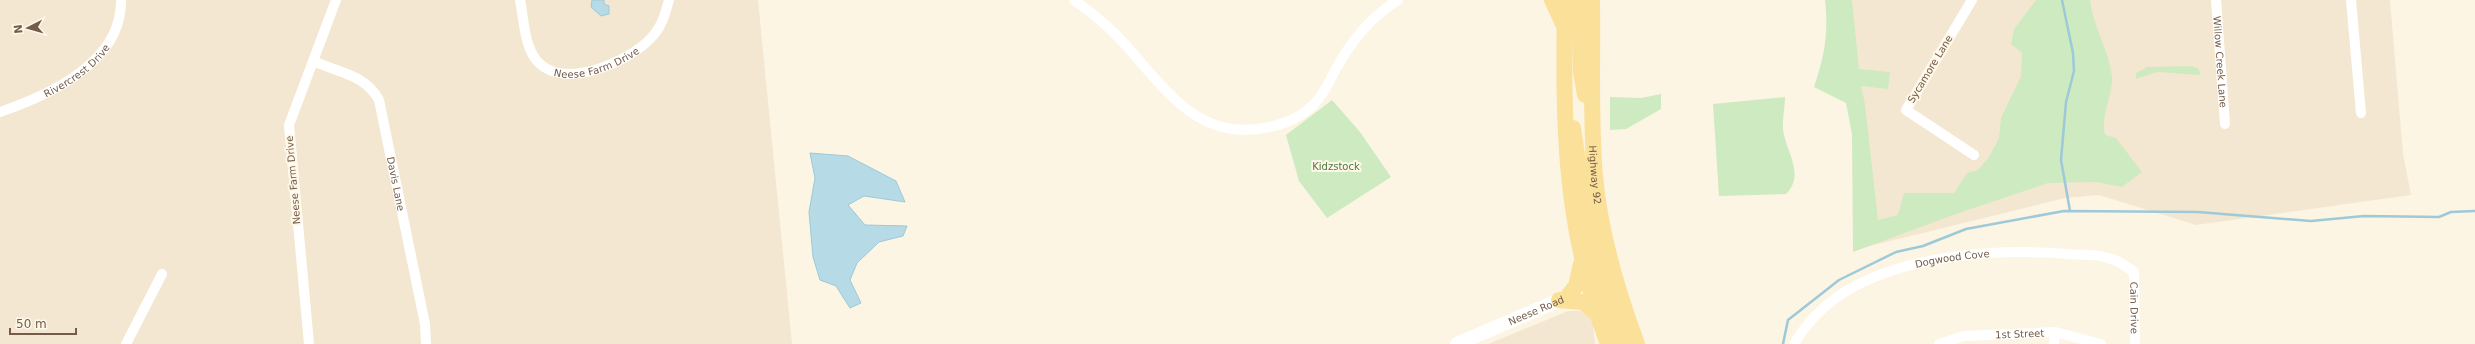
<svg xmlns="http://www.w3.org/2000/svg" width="2475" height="344" font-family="'DejaVu Sans',sans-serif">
<rect width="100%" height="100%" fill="#fcf5e3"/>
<g fill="#f4e7d1">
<polygon points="0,0 758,0 792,344 0,344"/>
<polygon points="1842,0 2390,0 2403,154 2411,195 2196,225 2099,195 2065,198 1866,247"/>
<polygon points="1568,311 1579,311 1592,315 1595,344 1488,344"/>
</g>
<g fill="#ceeac1">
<path d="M 1825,0 L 1852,0 L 1859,69 L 1890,72 L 1888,89 L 1861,86 L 1865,104 L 1878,220 L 1898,215 L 1904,193 L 1954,193 L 1967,173 L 1978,170 L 1989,157 L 1999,138 L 2001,118 L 2021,76 L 2022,53 L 2011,44 L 2014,29 L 2036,0 L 2090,0 C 2093,27 2109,49 2112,77 C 2113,96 2100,115 2105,135 L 2116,138 L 2142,172 L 2122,187 L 2096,182 L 2048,183 L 1956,214 L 1853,252 L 1852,134 L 1846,103 L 1814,87 C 1824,57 1829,33 1825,0 Z"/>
<polygon points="2192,66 2199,69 2200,75 2157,72 2136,79 2136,73 2147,67"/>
<polygon points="1661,94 1661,109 1626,129 1610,130 1610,97 1641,98"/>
<path d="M 1785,97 C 1785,109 1781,124 1784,135 C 1789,156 1804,176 1786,194 L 1719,196 L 1713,104 Z"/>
<polygon points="1332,100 1360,132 1391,177 1327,218 1299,181 1286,135"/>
</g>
<g fill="#b7dbe6" stroke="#9dc9d8">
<polygon points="592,0 604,0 604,4 609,6 609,14 601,16 591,7"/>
<polygon points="810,153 848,156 896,181 905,202 864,196 848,205 865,225 907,226 903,236 879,242 857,263 850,280 861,303 850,308 836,286 820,280 813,257 809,212 815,178"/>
</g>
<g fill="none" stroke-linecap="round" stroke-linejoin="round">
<g stroke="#9dc9d8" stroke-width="2.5">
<polyline points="2062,0 2073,53 2074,71 2066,102 2061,160 2070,211"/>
<polyline points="1783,344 1788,320 1839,280 1896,252 1923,246 1966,229 2064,211 2198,212 2311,221 2364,216 2439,217 2451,212 2475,211"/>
</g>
<g stroke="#fff" stroke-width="10">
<path id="s1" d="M 520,0 C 524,19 524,49 539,63 C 566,90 630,61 651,38 C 662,27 665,14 669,0"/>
<path d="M 1074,0 C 1091,12 1108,26 1122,41 C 1163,85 1195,141 1264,128 C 1283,125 1302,117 1315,103 C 1325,93 1330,79 1337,67 C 1352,40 1372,16 1398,0"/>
<polyline points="1972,0 1906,110 1974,155"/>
<path id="s2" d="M 2216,0 L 2225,124"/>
<polyline points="2351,0 2361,113"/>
<path id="s3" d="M 314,61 C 338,73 365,74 379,100 L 425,324 L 426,344"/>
<path id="s4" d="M 0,112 C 50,95 122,62 121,0"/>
<polyline points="126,344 162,274"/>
<polyline points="309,344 289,125 336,0"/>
<path id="s5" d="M 1794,344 C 1805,325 1819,310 1837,297 C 1897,255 1997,248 2069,254 C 2081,255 2096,254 2108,258 C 2118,260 2126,266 2134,272 L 2135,344"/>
<path id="s6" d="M 1939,344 L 1964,336 L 2055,332 L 2101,344"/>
<polyline points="2054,344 2055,332"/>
</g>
<path stroke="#fff" stroke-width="14" id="s7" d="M 1457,344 L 1569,296"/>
<g stroke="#fbe09a" stroke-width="16">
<polyline points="1552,0 1563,24"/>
<path d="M 1565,0 C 1563,124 1563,226 1608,344"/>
<polyline points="1579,0 1581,72 1585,95"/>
<path id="s8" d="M 1592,0 C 1593,59 1590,118 1595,176 C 1600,234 1617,290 1637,344"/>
<polyline points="1573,128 1591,247 1601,284 1623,344"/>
<polyline points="1568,296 1576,286 1581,264"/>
<polyline points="1559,300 1582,302 1597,313"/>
</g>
</g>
<g text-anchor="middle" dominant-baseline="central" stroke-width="4" stroke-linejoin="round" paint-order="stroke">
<g font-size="10" fill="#745c49" stroke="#fff8e9">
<text stroke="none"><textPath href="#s1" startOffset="129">Neese Farm Drive</textPath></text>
<text stroke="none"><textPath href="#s2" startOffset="62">Willow Creek Lane</textPath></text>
<text stroke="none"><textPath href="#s4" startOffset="88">Rivercrest Drive</textPath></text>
<text transform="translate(1930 69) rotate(-59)">Sycamore Lane</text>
<text stroke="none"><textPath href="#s8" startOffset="175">Highway 92</textPath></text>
<text transform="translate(293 180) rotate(-95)">Neese Farm Drive</text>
<text stroke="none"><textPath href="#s3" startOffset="163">Davis Lane</textPath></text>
<text stroke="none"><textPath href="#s5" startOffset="187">Dogwood Cove</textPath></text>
<text stroke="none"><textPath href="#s5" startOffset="409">Cain Drive</textPath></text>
<text stroke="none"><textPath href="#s7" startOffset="86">Neese Road</textPath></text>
<text stroke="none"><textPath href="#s6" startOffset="82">1st Street</textPath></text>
</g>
<g font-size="10" fill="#4c7a41" stroke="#fff8e9">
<text x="1336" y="166">Kidzstock</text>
</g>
</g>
<g transform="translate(28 28) rotate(264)" stroke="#fff8e9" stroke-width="3" paint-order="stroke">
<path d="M0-3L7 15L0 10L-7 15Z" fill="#745c49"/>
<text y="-6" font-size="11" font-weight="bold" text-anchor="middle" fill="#745c49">N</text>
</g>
<path d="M10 328v6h66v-6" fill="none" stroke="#745c49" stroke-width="2"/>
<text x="16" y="328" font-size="12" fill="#745c49" stroke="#fff8e9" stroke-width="3" paint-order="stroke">50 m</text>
</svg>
